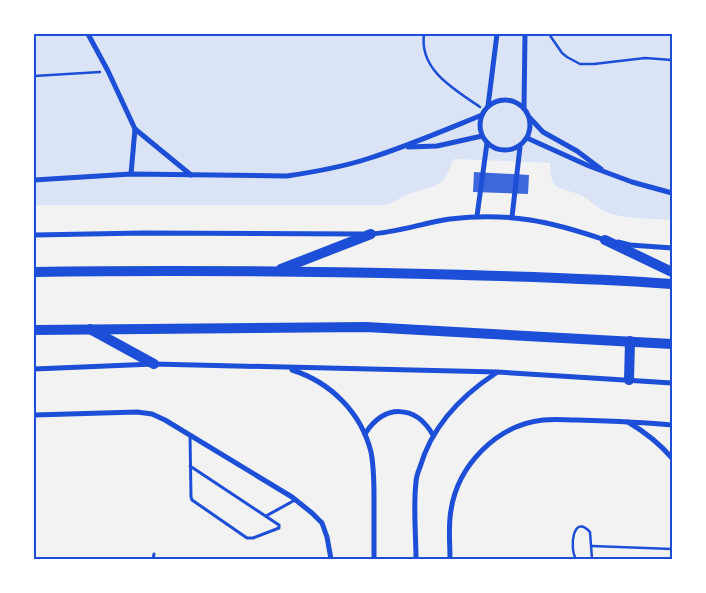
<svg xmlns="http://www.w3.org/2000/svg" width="706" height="593" font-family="'Asap Condensed',sans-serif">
<rect width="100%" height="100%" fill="#f2f2f2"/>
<path fill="#dbe4f7" d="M 34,34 L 672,34 L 672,220 C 651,218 626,220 606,212 C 597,208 589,199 580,195 C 557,185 551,193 550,163 L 454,159 L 444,180 L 433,187 L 411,193 L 387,205 L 34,205 Z"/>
<polygon fill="#3d67dc" points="474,172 529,175 528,194 473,192"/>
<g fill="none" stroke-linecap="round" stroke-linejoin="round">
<g stroke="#1d4ed8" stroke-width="2.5">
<path d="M 424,34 C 419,70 454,89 480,107"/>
<polyline points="549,34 562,53 567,57 580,64 594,64 645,58 672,60"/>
<polyline points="34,76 100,72"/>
<polyline points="592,546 672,549"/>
<path d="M 576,559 C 569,548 573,513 590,532 L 592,559"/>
</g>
<g stroke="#1d4ed8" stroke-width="3">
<polyline points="190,435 191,497 192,500 247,538 253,538 279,528 279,525 190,466"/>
<polyline points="266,516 295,500"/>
<polyline points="153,559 154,554"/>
</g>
<g stroke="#1d4ed8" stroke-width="5">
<polyline points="88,34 108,71 135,129 191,175"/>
<circle cx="505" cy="125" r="25"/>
<polyline points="488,106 497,34"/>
<polyline points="524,108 525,34"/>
<polyline points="530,118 543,132 577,151 601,169"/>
<polyline points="527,138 589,166 632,182 672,193"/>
<polyline points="408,147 437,146 482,136"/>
<polyline points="131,174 135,129"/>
<path d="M 34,180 L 131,174 L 287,176 C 314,172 343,167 370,158 C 408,146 445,130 482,115"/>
<polyline points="477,216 487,143"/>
<polyline points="512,217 520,147"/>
<path d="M 371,234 C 398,232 423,223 450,219 C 508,212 550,221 605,240"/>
<polyline points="34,235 143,233 362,234"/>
<polyline points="618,242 630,245 672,248"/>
<polyline points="34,369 154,364 497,372 672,383"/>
<path d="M 292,370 C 330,382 361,412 371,452 C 374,467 374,482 374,498 C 374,518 374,539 374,559"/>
<polyline points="34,415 137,412 152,414 165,420 292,497 312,513 322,523 327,537 331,559"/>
<path d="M 628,422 C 645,432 659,443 672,458"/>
<path d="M 365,434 C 384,404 415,404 433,435"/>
<path d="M 416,559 C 416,534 413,507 416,482 C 416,477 418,472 420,467 C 432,426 461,396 496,373"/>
<path d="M 450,559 C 450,543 448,526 451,510 C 458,465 497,425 543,420 C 554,419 566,420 577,420 C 609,421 640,422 672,425"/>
</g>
<g stroke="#1d4ed8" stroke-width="10">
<polyline points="605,240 672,272"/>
<polyline points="281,269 371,234"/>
<path d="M 34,272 C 165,270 296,271 427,274 C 509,276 591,278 672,284"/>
<polyline points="90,329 154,364"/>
<polyline points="34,330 366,327 672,344"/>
<polyline points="629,380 630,341"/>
</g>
</g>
<rect width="706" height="593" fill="none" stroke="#ffffff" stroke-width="70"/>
<rect x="35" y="35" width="636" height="523" fill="none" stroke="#1d4ed8" stroke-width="2"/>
</svg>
